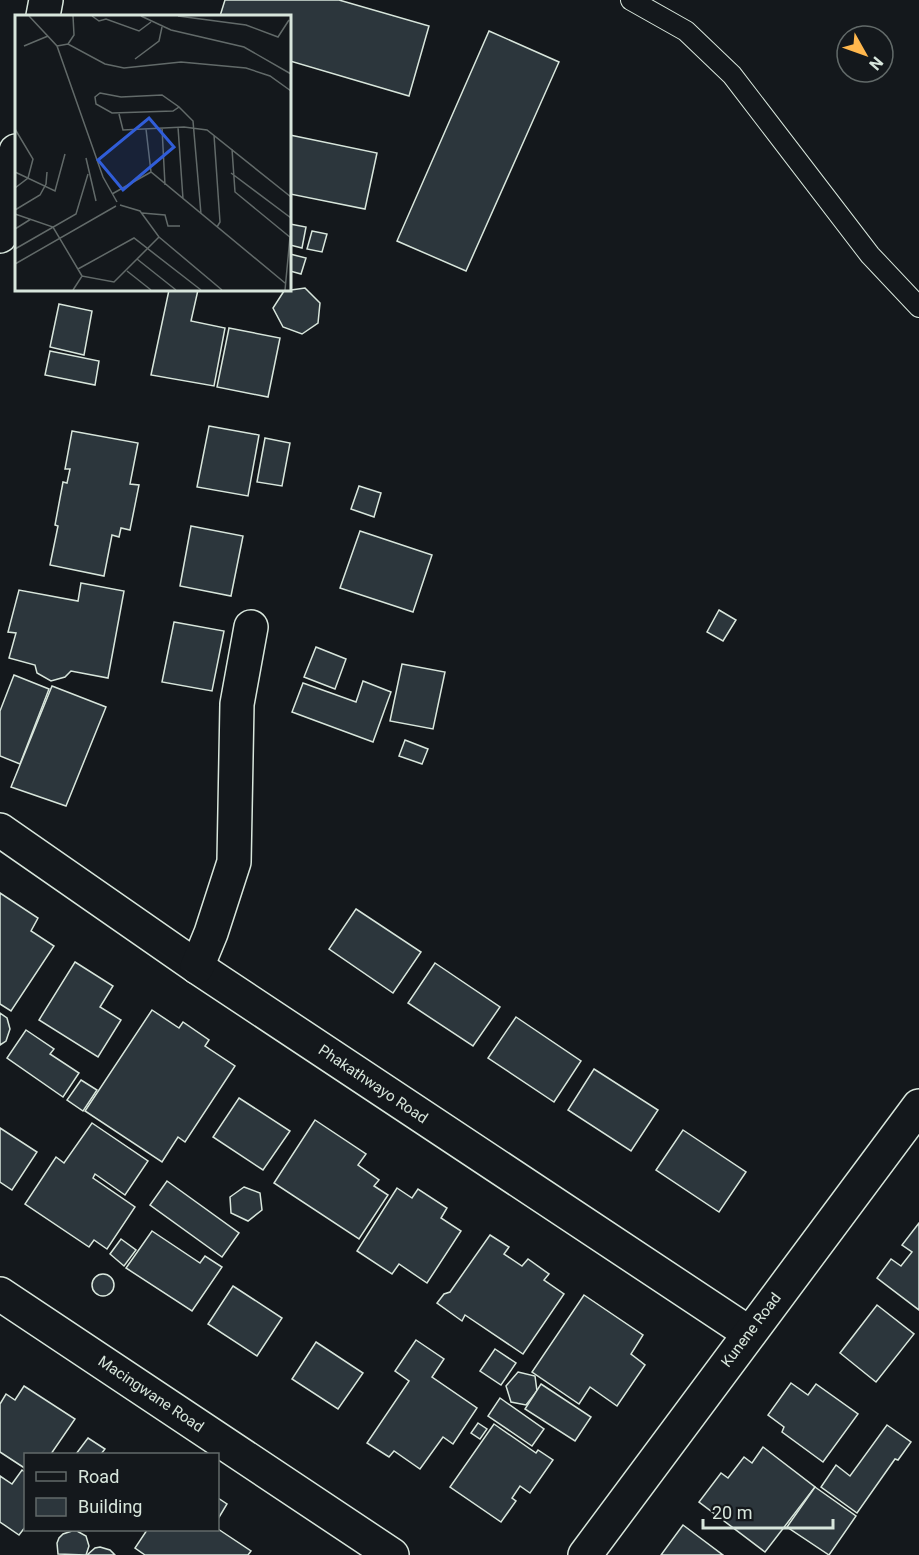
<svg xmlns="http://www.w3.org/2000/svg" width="919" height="1555" font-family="Roboto,sans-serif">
<rect width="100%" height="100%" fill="#14181c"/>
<g fill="#2c363c" stroke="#d8e6dc" stroke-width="1.5">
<polygon points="225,0 339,0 429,26 409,96 290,61 290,16 220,16"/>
<polygon points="489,31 559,62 466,271 397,241"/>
<polygon points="290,135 377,153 365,209 290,194"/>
<polygon points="290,224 306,227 302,248 290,245"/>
<polygon points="312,231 327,234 322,252 307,249"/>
<polygon points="290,254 306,258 301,274 290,271"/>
<polygon points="305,288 320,303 318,323 302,334 283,327 273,308 284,291"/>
<polygon points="169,290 198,290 191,321 225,328 214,386 151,375"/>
<polygon points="59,304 92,311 84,355 50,347"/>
<polygon points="229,328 280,338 268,397 217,387"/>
<polygon points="50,351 99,361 95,385 45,375"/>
<polygon points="209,426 259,435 248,496 197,487"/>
<polygon points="72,431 138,443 130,484 139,485 130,530 121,528 119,537 112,535 104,576 50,565 58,526 55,525 63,482 67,483 70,469 65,469"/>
<polygon points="265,438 290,443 282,486 257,482"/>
<polygon points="359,486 381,493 374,517 351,509"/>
<polygon points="191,526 243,536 231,596 180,586"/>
<polygon points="360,531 432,555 413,612 340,588"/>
<polygon points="81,583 124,591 108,678 71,671 65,677 51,681 37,673 35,665 9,658 16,633 8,632 19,590 78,601"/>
<polygon points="719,610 736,620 723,641 707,632"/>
<polygon points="174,622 224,631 212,691 162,682"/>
<polygon points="316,647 346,659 335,689 304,677"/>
<polygon points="402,664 445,672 433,729 390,721"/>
<polygon points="14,675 49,689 20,764 0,756 0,711"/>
<polygon points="363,681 391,692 373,742 292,712 303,683 356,702"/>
<polygon points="52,686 106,707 66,806 11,787"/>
<polygon points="405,740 428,749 422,764 399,756"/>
<polygon points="0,893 38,918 31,931 54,946 11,1011 0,1004"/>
<polygon points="356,909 421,952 393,993 329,949"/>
<polygon points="75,962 113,986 100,1007 121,1020 98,1057 39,1020"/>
<polygon points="435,963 500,1007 473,1046 408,1003"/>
<polygon points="152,1010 179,1028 183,1022 209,1040 205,1046 235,1066 185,1142 178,1137 162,1162 85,1111"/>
<polygon points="0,1013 7,1018 10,1029 6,1041 0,1045"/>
<polygon points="516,1017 581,1061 554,1102 488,1058"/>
<polygon points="26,1030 54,1049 50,1054 79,1073 63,1097 7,1058"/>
<polygon points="594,1069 658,1110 631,1151 568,1110"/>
<polygon points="81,1080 97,1090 83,1111 67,1100"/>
<polygon points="239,1098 290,1131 263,1170 213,1137"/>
<polygon points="315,1120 366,1154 358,1165 379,1180 374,1186 388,1195 359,1239 274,1183"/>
<polygon points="92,1123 148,1161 125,1195 95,1174 93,1178 135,1207 107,1249 94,1240 89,1247 25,1204 56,1157 64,1163"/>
<polygon points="0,1128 37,1152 12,1190 0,1182"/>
<polygon points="683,1130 746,1172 719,1212 656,1170"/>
<polygon points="167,1181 239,1233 222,1257 150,1205"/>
<polygon points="244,1187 260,1193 262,1210 248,1221 231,1213 230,1197"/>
<polygon points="397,1188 412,1198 418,1189 447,1208 441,1218 461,1231 427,1283 399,1264 392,1274 357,1251"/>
<polygon points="919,1223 919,1310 877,1278 891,1259 901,1266 912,1252 902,1245"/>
<polygon points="152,1231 200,1263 205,1256 222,1267 192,1311 126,1268"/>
<polygon points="490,1235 509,1247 504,1254 522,1266 528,1259 549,1274 544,1280 564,1294 523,1354 465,1315 462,1321 437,1303 444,1294 450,1292"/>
<polygon points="121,1239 136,1250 124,1266 110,1254"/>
<circle cx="103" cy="1285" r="11"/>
<polygon points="233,1286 282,1318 257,1356 208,1324"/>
<polygon points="584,1295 643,1335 631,1354 645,1365 617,1406 590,1387 579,1404 532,1372"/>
<polygon points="877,1305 914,1334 876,1382 840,1353"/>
<polygon points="416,1340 444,1359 432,1377 477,1408 453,1444 443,1437 420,1469 394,1451 389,1457 367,1443 409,1381 395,1371"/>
<polygon points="316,1342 363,1373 338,1409 292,1379"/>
<polygon points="495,1349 516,1363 501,1385 480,1371"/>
<polygon points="518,1372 535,1376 537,1391 526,1405 511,1402 506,1386"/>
<polygon points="791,1383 808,1395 816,1384 858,1414 823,1462 782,1432 784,1427 768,1415"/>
<polygon points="541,1384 591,1417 575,1441 525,1409"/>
<polygon points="24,1386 75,1419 51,1454 26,1454 26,1469 0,1452 0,1404 6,1394 15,1400"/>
<polygon points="500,1398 544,1429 532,1446 488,1416"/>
<polygon points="478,1423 487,1429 480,1439 471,1433"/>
<polygon points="494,1424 536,1453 538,1450 553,1460 530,1493 520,1486 512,1498 516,1501 501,1522 450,1487"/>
<polygon points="887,1425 911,1442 898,1460 895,1459 857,1513 821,1487 836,1465 850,1476"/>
<polygon points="88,1438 105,1449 101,1454 76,1454"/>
<polygon points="763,1447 815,1487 765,1552 699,1502 721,1473 728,1478 744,1457 752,1463"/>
<polygon points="22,1470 26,1473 26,1526 19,1535 0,1522 0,1476 12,1484"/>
<polygon points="815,1487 856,1516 829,1555 787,1527"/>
<polygon points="218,1498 227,1504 218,1519"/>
<polygon points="683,1525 723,1555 661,1555"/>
<polygon points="218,1529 251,1551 248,1555 145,1555 135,1548 147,1530"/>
<polygon points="72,1531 77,1531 86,1536 89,1546 86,1555 58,1554 57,1543 59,1538 63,1534"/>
<polygon points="100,1547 110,1550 115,1555 87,1555 95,1548"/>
</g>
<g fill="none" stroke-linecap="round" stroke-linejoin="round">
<defs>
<polyline id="service" points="631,0 686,31 732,75 870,255 919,307"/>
<g id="minor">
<polyline points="43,16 46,0"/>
<polyline points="0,236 16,151"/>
<polyline points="0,830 197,967 749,1333"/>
<polyline points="197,967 211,933 234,862 237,704 251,627"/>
<polyline points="0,1294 392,1555"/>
<polyline points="585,1555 919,1106"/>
</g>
</defs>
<use href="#service" stroke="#d8e6dc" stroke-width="22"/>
<use href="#minor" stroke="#d8e6dc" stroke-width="36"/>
<use href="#service" stroke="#14181c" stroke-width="20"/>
<use href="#minor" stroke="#14181c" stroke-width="33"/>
</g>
<g text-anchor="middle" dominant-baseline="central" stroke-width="4.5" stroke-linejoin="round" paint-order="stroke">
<g font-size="15" fill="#d8e6dc" stroke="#14181c">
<text transform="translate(373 1084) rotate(34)">Phakathwayo Road</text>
<text transform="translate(751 1330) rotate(-53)">Kunene Road</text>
<text transform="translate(151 1394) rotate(34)">Macingwane Road</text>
</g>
</g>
<g transform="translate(15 15)">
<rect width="276" height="276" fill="#14181c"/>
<path fill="none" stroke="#626a69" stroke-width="1.5" d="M 14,1 L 42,31 L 88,162 L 102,187M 77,1 L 84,6 L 91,4 L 124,16 L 136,7M 126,1 L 156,15 L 229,32 L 276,59M 163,1 L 231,10 L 263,22 L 274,5M 53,29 L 59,20 L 58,1M 9,31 L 33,21M 42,31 L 53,29 L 90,49 L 109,53 L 166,47 L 231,53 L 255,61 L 276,76M 120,44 L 144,26 L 147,12M 85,78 L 106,82 L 147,80 L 164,92 L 158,96 L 97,98 L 81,89 L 80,82 ZM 164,92 L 178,106 L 186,199M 104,99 L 108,115 L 169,112 L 192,115 L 276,182M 163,112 L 168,184M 147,113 L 150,170M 0,114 L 18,144 L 13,163 L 0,173M 131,114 L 136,157M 199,120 L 205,207 L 202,212M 217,134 L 220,177 L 276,223M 71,143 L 81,186M 0,157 L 40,176 L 50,139M 216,158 L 276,203M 97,179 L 136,157 L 270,268M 105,190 L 125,196 L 144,222 L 207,275M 0,195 L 25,180 L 31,169 L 32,157M 127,198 L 150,200 L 153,211 L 165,211M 0,199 L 38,212 L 67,261M 0,214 L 16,204M 0,234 L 61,199 L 73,159M 122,244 L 161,275M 0,249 L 101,191M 63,254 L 119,223 L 186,275M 112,256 L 136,275M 58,275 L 67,261 L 99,267 L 144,222M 270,275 L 275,222"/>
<path fill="#305dd8" fill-opacity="0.15" stroke="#305dd8" stroke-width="3" d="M 134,103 L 159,132 L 108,175 L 83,145 Z"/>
<rect width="276" height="276" fill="none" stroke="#d8e6dc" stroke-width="3"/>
</g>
<rect x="24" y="1453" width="195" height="78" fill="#14181c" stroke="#626a69" stroke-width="1.5"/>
<rect x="36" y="1472" width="30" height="9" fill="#14181c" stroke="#626a69" stroke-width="1.5"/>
<text x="78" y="1483" font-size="18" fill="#d8e6dc">Road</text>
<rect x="36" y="1498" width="30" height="18" fill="#2c363c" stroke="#626a69" stroke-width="1.5"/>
<text x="78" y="1513" font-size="18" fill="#d8e6dc">Building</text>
<g transform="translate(865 54) rotate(130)"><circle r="28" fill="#14181c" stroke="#626a69" stroke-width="1.5"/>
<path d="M0-4.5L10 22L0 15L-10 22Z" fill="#ffb74d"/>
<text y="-9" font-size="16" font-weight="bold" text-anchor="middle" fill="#d8e6dc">N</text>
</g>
<path d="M703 1519v9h130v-9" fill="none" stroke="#d8e6dc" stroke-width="3"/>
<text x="712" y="1519" font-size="18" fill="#d8e6dc" stroke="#14181c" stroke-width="4.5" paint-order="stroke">20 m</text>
</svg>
